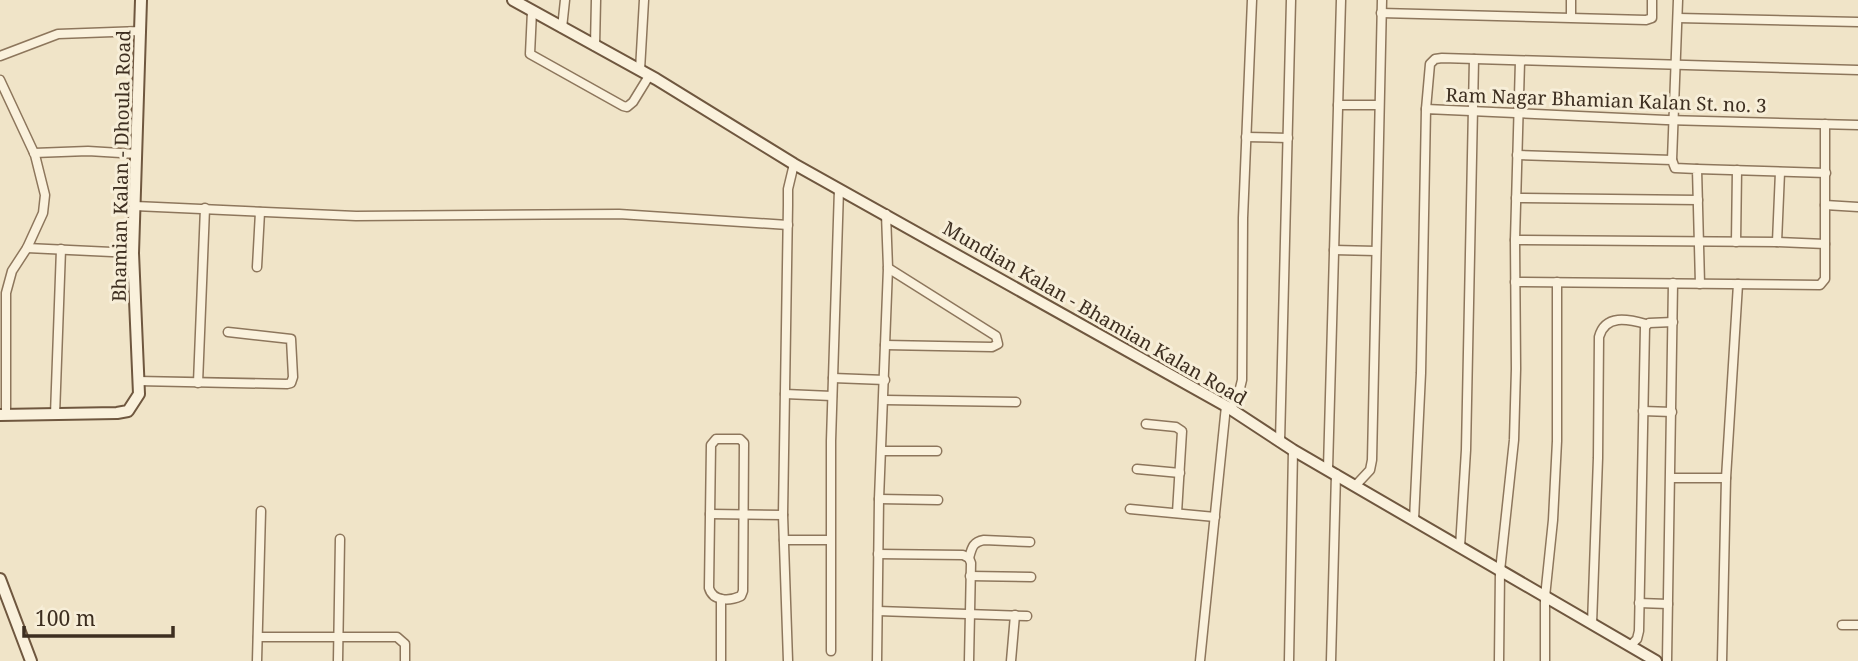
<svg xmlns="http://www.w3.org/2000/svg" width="1858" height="661" font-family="'Noto Serif',serif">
<rect width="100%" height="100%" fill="#f0e4c8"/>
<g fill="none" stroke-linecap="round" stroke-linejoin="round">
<defs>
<g id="street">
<polyline points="532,11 530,54 623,106 627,107 633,102 649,76"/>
<polyline points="1381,13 1646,20 1652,18 1652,0"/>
<polyline points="1571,17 1571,0"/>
<polyline points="1678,18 1858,22"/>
<polyline points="562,28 565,0"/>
<polyline points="595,46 596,0"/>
<polyline points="0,56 58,34 141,31"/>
<polyline points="640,70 644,0"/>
<polyline points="0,80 35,155 45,195 43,213 27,248 12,271 6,293 6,415"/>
<polyline points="1338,105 1379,105"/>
<polyline points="1426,109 1430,64 1435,59 1442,58 1858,70"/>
<polyline points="1246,137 1288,138"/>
<polyline points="34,153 88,151 137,154"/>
<polyline points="1517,155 1672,160 1675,168 1697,169 1700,284"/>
<polyline points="1672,160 1678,0"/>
<polyline points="1697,169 1826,173"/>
<polyline points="1516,198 1698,200"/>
<polyline points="1825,205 1858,207"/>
<polyline points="135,206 356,216 619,214 788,225"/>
<polyline points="1515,240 1777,242 1825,244"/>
<polyline points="1736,242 1737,170"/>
<polyline points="1777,242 1780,172"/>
<polyline points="27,248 133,253"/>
<polyline points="1334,250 1376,251"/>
<polyline points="257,267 260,212"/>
<polyline points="1515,282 1820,285 1825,279 1825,124"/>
<polyline points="885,345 992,347 998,344 996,336 888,268"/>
<polyline points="833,378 885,380"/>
<polyline points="138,381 287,384 291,383 293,377 291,339 228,332"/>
<polyline points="198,383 205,208"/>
<polyline points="785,394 832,396"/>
<polyline points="885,400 1016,402"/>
<polyline points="1231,409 1239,392 1242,380 1243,218 1252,0"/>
<polyline points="1643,411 1672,412"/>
<polyline points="55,415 61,249"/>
<polyline points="1146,424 1176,427 1182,431 1177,513"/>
<path d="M 716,439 L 740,439 L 744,443 L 743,591 L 741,596 C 730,601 713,602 709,588 L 711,445 Z"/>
<polyline points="1280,442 1291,0"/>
<polyline points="882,451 937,451"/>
<polyline points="1137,469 1180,473"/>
<polyline points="1328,469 1341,0"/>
<polyline points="1671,478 1726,478"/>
<polyline points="1356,485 1370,470 1372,460 1382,0"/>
<polyline points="879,499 938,500"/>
<polyline points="1130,509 1215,517"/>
<polyline points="710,514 783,515"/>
<polyline points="1414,520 1421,373 1426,109 1666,120 1858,125"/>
<polyline points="784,540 830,540"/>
<polyline points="1460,547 1466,450 1474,59"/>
<polyline points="878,554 963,555 969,558 971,563 969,661"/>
<path d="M 969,558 C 972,547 973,542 984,540 L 1030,542"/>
<polyline points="970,576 1031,577"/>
<polyline points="1639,603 1668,604"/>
<polyline points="878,611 1027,616"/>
<path d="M 1592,624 L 1598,458 L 1599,337 C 1605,314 1628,319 1646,324"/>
<polyline points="1842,625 1858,625"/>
<polyline points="258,637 397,637 405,644 405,661"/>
<polyline points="1630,646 1637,639 1639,631 1645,327 1649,323 1673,322"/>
<polyline points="831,651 831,441 839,189"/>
<polyline points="257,661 261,511"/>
<polyline points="338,661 340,539"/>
<polyline points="721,661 721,599"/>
<polyline points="788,661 783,515 788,205 788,189 794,164"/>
<polyline points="877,661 879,499 888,268 886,214"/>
<polyline points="1011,661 1015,615"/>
<polyline points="1200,661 1226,406"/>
<polyline points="1289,661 1293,450"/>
<polyline points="1331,661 1336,474"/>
<polyline points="1499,661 1500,571 1514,440 1516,369 1515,240 1520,61"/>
<polyline points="1545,661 1545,597 1553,520 1557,441 1557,282"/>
<polyline points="1667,661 1673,283"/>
<polyline points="1722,661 1726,478 1738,284"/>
</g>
<g id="secondary">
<polyline points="513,0 656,79 794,164 1226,406 1293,450 1656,661"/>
<polyline points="0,415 117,413 128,411 139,394 133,253 141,0"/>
<polyline points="0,579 31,661"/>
</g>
</defs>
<use href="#street" stroke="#8d765c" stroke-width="11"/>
<use href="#secondary" stroke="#6f573f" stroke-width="14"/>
<use href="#street" stroke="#faf1dc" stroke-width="8"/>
<use href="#secondary" stroke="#faf1dc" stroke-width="10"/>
</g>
<g text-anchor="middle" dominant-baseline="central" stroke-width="6" stroke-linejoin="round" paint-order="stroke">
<g font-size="19" fill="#3d2e20" stroke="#f7eed8">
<text transform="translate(1606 100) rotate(2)">Ram Nagar Bhamian Kalan St. no. 3</text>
<text transform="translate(121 166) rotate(-89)">Bhamian Kalan - Dhoula Road</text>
<text transform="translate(1095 313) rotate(30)">Mundian Kalan - Bhamian Kalan Road</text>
</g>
</g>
<path d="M24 626v10h149v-10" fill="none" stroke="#3d2e20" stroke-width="3.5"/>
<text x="35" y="626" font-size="21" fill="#3d2e20" stroke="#f7eed8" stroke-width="5" paint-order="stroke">100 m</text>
</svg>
